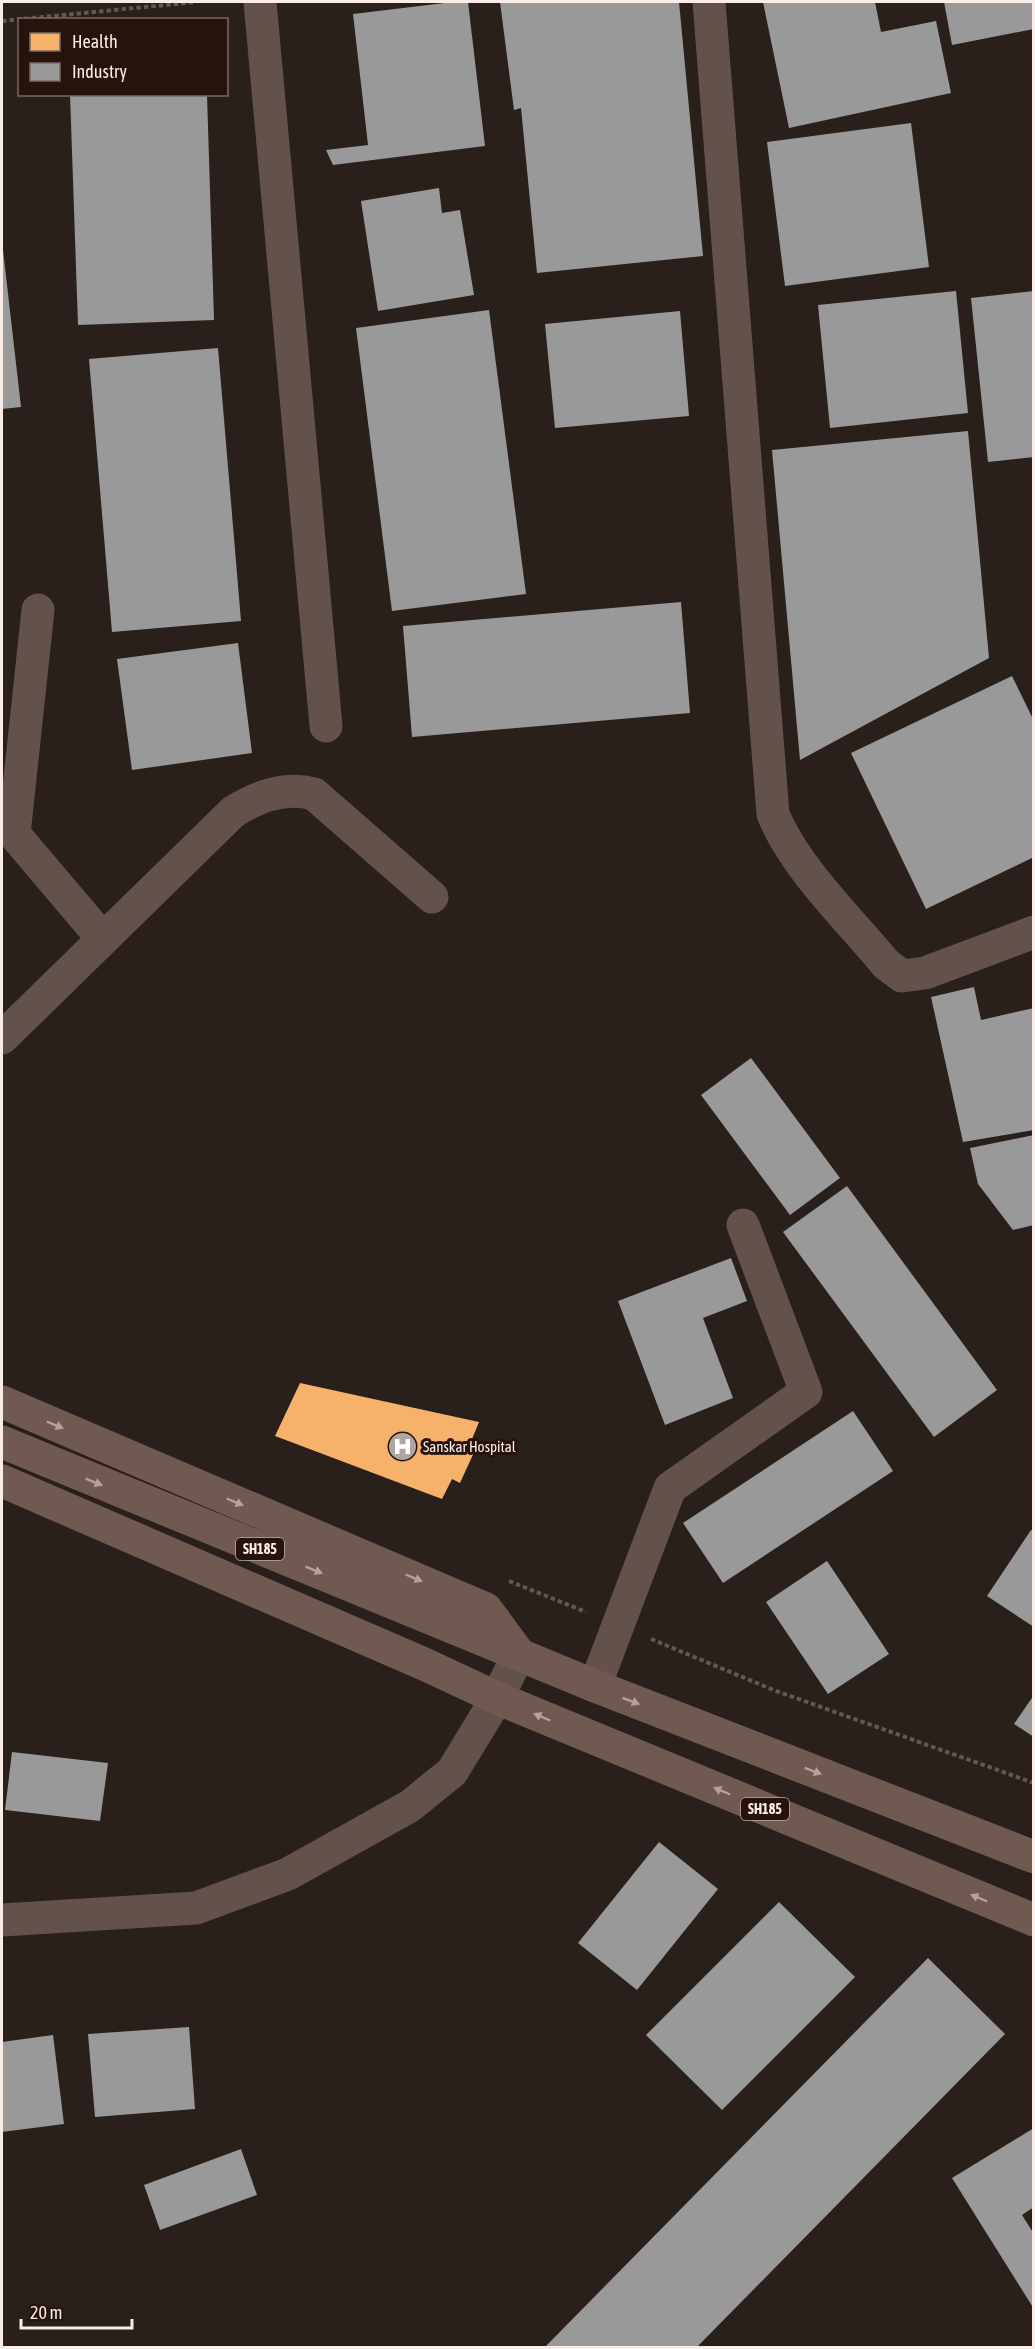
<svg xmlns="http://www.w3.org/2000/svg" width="1035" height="2349" font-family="'Asap Condensed',sans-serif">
<rect width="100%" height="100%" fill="#291f1b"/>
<polygon fill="#f6b26b" points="300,1383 479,1422 470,1444 476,1448 460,1483 452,1479 442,1499 275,1436"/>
<g fill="#999">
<polygon points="453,2 468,2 485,146 333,165 326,150 368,145 353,14"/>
<polygon points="500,2 679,2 703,256 537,273 521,108 514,110"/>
<polygon points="763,2 875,2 881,32 936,21 951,93 789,128"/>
<polygon points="944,2 1034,2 1034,29 952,45"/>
<polygon points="70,94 207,94 214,320 78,325"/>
<polygon points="911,123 929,267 785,286 767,142"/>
<polygon points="439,188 442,213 460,210 474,295 378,311 361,201"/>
<polygon points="2,241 21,407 2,409"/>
<polygon points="956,291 968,413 830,428 818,305"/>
<polygon points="1034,291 1034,457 988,462 971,298"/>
<polygon points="489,310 526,594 392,611 356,328"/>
<polygon points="680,311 689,416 555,428 545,324"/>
<polygon points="218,348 241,621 112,632 89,359"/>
<polygon points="968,431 989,658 800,760 772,450"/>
<polygon points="681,602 690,713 412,737 403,626"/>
<polygon points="238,643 252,753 132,770 117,659"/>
<polygon points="1012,676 1034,721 1034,857 926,909 851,753"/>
<polygon points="974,987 981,1020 1034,1008 1034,1130 963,1142 931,997"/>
<polygon points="751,1058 840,1178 790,1215 701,1095"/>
<polygon points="1034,1135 1034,1225 1013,1230 978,1184 970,1148"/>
<polygon points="847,1186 997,1390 934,1437 783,1232"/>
<polygon points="731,1258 747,1301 703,1318 733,1398 665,1425 618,1301"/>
<polygon points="853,1411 893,1471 723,1583 683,1523"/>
<polygon points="1031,1530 1034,1531 1034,1627 987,1596"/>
<polygon points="827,1561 889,1654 828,1694 766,1602"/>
<polygon points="1034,1695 1034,1737 1014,1724"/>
<polygon points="12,1752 108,1763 100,1821 5,1810"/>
<polygon points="659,1842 718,1889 637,1990 578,1943"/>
<polygon points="779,1902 855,1977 722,2110 646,2035"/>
<polygon points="928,1958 1005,2034 696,2348 544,2348"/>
<polygon points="189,2027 195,2109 95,2117 88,2034"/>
<polygon points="53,2035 64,2124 2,2132 2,2042"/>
<polygon points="1034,2128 1034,2207 1022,2215 1034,2234 1034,2309 952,2178"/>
<polygon points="241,2149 257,2195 160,2230 144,2185"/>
</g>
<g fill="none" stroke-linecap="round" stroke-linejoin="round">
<g stroke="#645752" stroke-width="4" stroke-dasharray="4.5 3" stroke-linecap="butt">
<polyline points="2,21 196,2"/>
<polyline points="509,1581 586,1612"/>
<polyline points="651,1639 776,1691 1034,1783"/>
</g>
<g stroke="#63514b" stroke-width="33">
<polyline points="260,2 326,726"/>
<path d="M 709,2 L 773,814 C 795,868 849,919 886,964 L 902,976 L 925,973 L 1034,932"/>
<polyline points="38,610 14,834 103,939"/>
<path d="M 2,1038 L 233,812 C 258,796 285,786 314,794 L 432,897"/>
<polyline points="595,1686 670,1488 806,1392 743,1225"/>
<polyline points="2,1920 196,1908 288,1874 410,1806 452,1772 497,1698 519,1654"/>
</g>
<g stroke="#6f5951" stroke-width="33">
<polyline points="2,1402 486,1609 519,1654"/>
<polyline points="2,1442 595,1686 1034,1857"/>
<polyline points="2,1481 424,1664 497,1698 1034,1920"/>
</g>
</g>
<defs><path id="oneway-solid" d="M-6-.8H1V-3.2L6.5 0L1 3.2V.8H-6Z" transform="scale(1.5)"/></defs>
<g fill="#b4a39c">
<use href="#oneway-solid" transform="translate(55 1425) rotate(23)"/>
<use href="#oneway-solid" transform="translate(94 1482) rotate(22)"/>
<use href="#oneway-solid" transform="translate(235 1502) rotate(23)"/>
<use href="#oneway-solid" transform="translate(314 1570) rotate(22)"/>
<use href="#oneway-solid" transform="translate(414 1578) rotate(23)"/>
<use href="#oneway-solid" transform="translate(631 1701) rotate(21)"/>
<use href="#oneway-solid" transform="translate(542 1717) rotate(-157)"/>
<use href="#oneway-solid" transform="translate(813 1771) rotate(21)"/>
<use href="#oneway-solid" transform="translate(722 1791) rotate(-157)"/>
<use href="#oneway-solid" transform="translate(979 1898) rotate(-157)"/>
</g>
<defs>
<symbol id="hospital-disc" viewBox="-11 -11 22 22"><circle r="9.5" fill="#b1a5a0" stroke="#25130c"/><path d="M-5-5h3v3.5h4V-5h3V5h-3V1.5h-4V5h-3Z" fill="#fff"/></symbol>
</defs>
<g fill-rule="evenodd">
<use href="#hospital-disc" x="386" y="1430" width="33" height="33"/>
</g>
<g text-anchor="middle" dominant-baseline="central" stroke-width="6" stroke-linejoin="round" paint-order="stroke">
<g fill="#25130c" stroke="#baaca5" stroke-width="1.5">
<rect x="236" y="1538" width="48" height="22" rx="4.5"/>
<rect x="741" y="1798" width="48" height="22" rx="4.5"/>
</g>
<g font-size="14" font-weight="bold" fill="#faede7">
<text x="260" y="1549">SH185</text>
<text x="765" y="1809">SH185</text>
</g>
<g font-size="15" fill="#faede7" stroke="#25130c" text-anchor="start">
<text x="423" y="1446">Sanskar Hospital</text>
</g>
</g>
<rect width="1035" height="2349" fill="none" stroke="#faede7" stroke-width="6"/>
<rect x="18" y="18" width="210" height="78" fill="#25130c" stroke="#7a6a64" stroke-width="1.5"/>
<rect x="30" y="33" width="30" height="18" fill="#f6b26b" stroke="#7a6a64" stroke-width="1.5"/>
<text x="72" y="48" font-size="18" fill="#faede7">Health</text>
<rect x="30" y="63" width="30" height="18" fill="#999999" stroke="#7a6a64" stroke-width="1.5"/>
<text x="72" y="78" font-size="18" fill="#faede7">Industry</text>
<path d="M21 2319v9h111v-9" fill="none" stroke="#faede7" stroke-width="3"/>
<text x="30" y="2319" font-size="18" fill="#faede7" stroke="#25130c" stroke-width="4.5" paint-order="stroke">20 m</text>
</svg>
